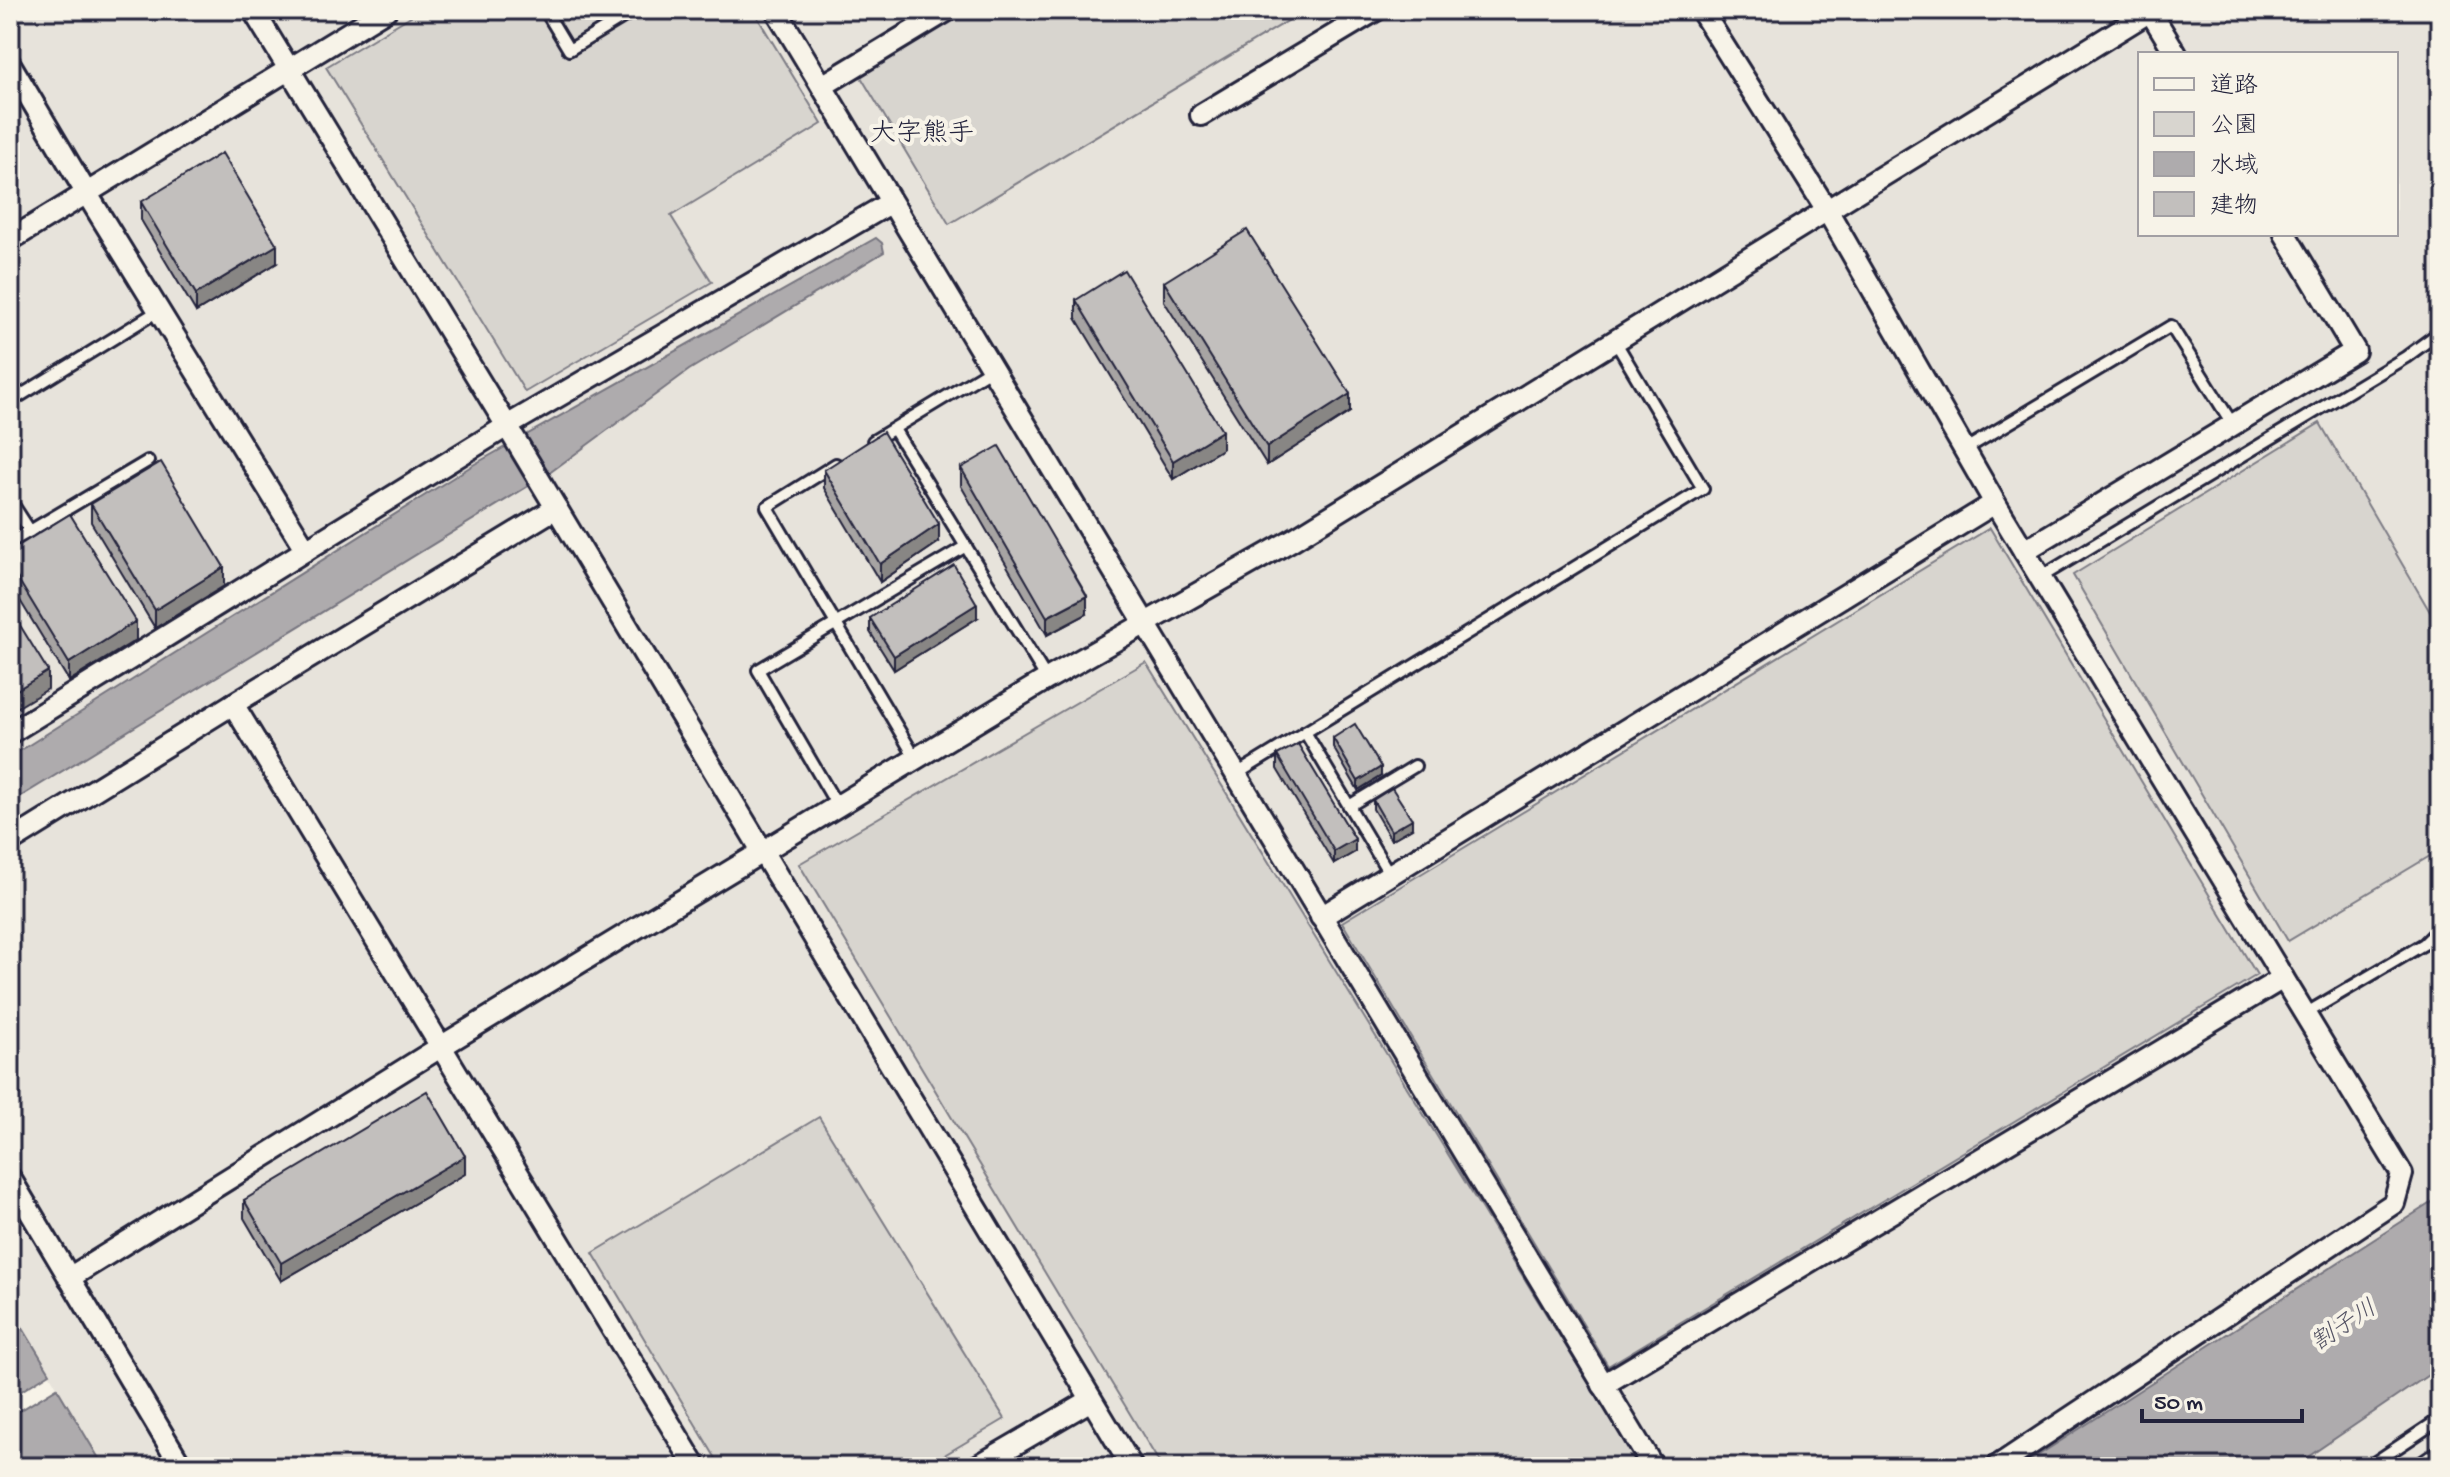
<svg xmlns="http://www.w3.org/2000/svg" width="2450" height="1477" font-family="'Gochi Hand','Klee One',sans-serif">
<rect width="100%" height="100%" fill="#f7f3e8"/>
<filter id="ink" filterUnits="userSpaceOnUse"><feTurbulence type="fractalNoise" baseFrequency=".0125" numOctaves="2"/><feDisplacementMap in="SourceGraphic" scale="16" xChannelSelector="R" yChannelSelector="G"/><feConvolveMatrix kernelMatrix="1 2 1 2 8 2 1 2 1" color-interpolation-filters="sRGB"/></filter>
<g filter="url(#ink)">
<g fill="#e7e3db" fill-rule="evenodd">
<path d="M 10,10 L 2440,10 L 2440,1197 L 2020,1467 L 104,1467 L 10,1307 ZM 2140,54 L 2396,54 L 2396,234 L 2140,234 Z"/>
<polygon points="2440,1367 2440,1467 2293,1467"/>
</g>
<g fill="#d8d5cf" stroke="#7d7c85" stroke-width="2">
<polygon points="421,10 753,10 822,124 671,216 712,282 525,392 326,67"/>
<polygon points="962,10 1306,10 949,224 858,72"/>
<polygon points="2320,423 2440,629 2440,850 2288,941 2073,575"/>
<polygon points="1990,528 2257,975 1608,1366 1342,922"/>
<polygon points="1146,662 1640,1467 1162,1467 799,864"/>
<polygon points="819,1117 1005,1419 924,1467 721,1467 593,1253"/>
</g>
<g fill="#aeabad" stroke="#76747f" stroke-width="2">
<polygon points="876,238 882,243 884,252 689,370 548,474 10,803 10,757 473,465"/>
<polygon points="2440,1197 2440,1367 2293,1467 2020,1467"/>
<polygon points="10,1307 50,1373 10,1398"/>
<polygon points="57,1388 104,1467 10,1467 10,1437 17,1432 10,1417"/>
</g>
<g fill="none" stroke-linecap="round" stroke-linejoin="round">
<defs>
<g id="lane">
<polyline points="545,10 569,50 635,10"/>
<polyline points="10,402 158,311"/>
<polyline points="894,429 1047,679"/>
<polyline points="873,441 992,369"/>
<polyline points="1964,450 2171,326 2233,425"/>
<polyline points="836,464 767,507 916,759"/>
<polyline points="10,500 30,531 10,542"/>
<polyline points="30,531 148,461"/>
<polyline points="2041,577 2406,357 2440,332"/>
<polyline points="1305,732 1390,875"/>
<polyline points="1235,775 1703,489 1615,341"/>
<polyline points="1349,806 1415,766"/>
<polyline points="838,807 758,670 966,546"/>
<polyline points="2305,1014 2424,944 2440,928"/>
<polyline points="2368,1467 2440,1419"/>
<polyline points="2415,1467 2440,1450"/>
</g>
<g id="street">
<polyline points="253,10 507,426 1132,1467"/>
<polyline points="776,10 1653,1467"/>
<polyline points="1701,10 1827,210 1995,503 2402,1174 2394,1203 1996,1467"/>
<polyline points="2150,11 2176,54"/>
<polyline points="10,64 87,194 306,550 507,426 890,203"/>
<polyline points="822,86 948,10"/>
<polyline points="1201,115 1376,10"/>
<polyline points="10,240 386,10"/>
<polyline points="2024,551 2355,351 2285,234"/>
<polyline points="233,704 696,1467"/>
<polyline points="10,733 306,550"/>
<polyline points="10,842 233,704 556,508"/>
<polyline points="1321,917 1995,503"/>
<polyline points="10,1178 182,1467"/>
<polyline points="69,1278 442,1046 1047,679 1292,540 2152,10"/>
<polyline points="1603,1385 2283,978"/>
<polyline points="976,1467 1091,1400"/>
</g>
</defs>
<use href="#lane" stroke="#22223b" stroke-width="16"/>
<use href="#street" stroke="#22223b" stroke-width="26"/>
<use href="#lane" stroke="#f7f3e8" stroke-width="10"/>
<use href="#street" stroke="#f7f3e8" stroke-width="20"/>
</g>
<g fill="#a7a4a3" stroke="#22223b" stroke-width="2">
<polygon points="141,202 277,263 196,312 141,220"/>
<polygon points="1164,282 1350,412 1267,465 1164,301"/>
<polygon points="1076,300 1222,449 1173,479 1076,318"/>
<polygon points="961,468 1087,614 1047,635 961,486"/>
<polygon points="824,470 939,542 880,582 824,488"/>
<polygon points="91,504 224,586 155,628 91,522"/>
<polygon points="10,551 136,640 69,681 10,584"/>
<polygon points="870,618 977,618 894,670 870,632"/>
<polygon points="1333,738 1381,776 1358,790 1333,747"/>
<polygon points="1277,755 1355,852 1334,864 1277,769"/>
<polygon points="1373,800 1412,828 1391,840 1373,809"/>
<polygon points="465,1174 281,1281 244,1218 244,1200"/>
</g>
<g fill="#888684" stroke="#22223b" stroke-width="2">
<polygon points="277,245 277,263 196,312 196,294"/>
<polygon points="1350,394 1350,412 1267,465 1267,447"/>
<polygon points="1222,431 1222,449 1173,479 1173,461"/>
<polygon points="939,524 939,542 880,582 880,564"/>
<polygon points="224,567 224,586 155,628 155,610"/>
<polygon points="1087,596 1087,614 1047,635 1047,617"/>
<polygon points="977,604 977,618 894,670 894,656"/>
<polygon points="136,621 136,640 69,681 69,663"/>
<polygon points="48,671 48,689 10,712 10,694"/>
<polygon points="1381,767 1381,776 1358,790 1358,781"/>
<polygon points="1412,819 1412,828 1391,840 1391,831"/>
<polygon points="1355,839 1355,852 1334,864 1334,851"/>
<polygon points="465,1156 465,1174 281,1281 281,1263"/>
</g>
<g fill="#c2bfbd" stroke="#22223b" stroke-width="2">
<polygon points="222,153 277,245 196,294 141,202"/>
<polygon points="1247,230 1350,394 1267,447 1164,282"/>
<polygon points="1124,270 1222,431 1173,461 1076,300"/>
<polygon points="883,432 939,524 880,564 824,470"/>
<polygon points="999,446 1087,596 1047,617 961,468"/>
<polygon points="161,462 224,567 155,610 91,504"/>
<polygon points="70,514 136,621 69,663 10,566 10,551"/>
<polygon points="954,565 977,604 894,656 870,618"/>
<polygon points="10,609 48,671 10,694"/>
<polygon points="1355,724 1381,767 1358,781 1333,738"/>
<polygon points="1298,744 1355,839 1334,851 1277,755"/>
<polygon points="1392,788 1412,819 1391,831 1373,800"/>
<polygon points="427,1091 465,1156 281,1263 244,1200"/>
</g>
</g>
<g text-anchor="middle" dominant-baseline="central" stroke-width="8" stroke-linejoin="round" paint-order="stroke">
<g font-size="24" font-style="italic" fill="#535263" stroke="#f7f3e8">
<text transform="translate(2345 1327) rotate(-33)">割子川</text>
</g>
<g font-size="26" fill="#22223b" stroke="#f7f3e8">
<text x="922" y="135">大字熊手</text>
</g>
</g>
<rect width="2450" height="1477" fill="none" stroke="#f7f3e8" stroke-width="40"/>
<rect x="20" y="20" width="2410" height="1437" fill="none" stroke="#22223b" stroke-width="3" filter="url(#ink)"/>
<rect x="2138" y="52" width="260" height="184" fill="#f7f3e8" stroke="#a29fa3" stroke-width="2"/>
<rect x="2154" y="78" width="40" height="12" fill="#f7f3e8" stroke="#a29fa3" stroke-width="2"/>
<text x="2210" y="92" font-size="24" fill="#22223b">道路</text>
<rect x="2154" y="112" width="40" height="24" fill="#d8d5cf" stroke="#a29fa3" stroke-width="2"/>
<text x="2210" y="132" font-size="24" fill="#22223b">公園</text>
<rect x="2154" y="152" width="40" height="24" fill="#aeabad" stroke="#a29fa3" stroke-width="2"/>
<text x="2210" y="172" font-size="24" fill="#22223b">水域</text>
<rect x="2154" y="192" width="40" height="24" fill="#c2bfbd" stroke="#a29fa3" stroke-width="2"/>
<text x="2210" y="212" font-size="24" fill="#22223b">建物</text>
<path d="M2142 1409v12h160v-12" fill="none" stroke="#22223b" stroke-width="4"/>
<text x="2154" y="1409" font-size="24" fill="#22223b" stroke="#f7f3e8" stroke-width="6" paint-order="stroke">50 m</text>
</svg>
